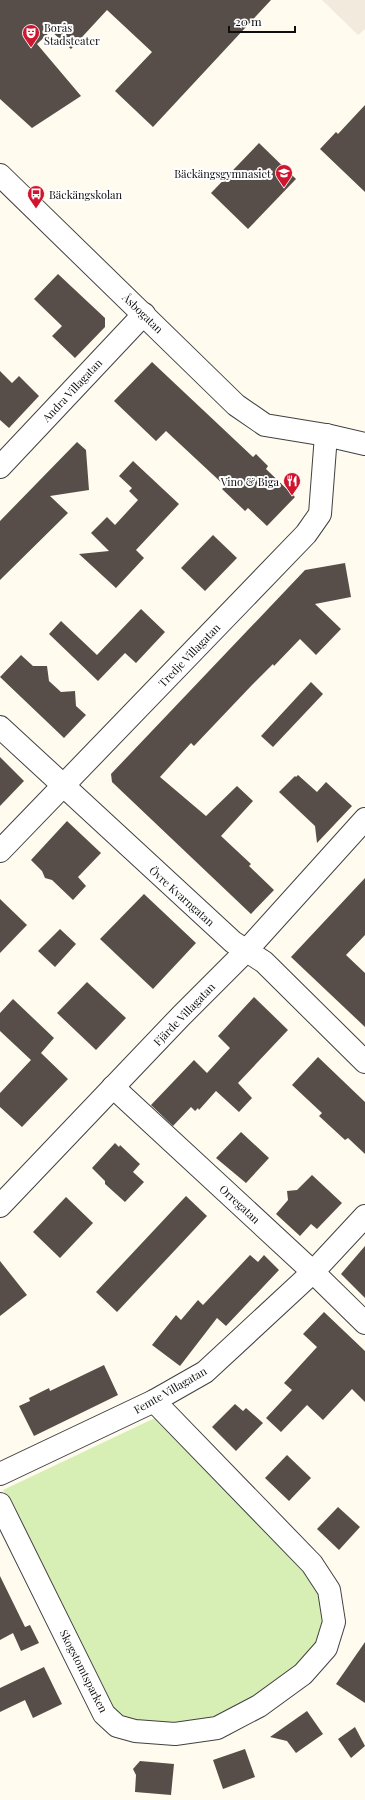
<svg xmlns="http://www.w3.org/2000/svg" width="365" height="1800" font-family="'Playfair Display',serif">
<rect width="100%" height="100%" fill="#fffbef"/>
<polygon fill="#d7efb4" points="157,1417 305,1569 320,1592 325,1622 317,1647 296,1671 216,1721 177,1727 123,1719 111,1708 3,1490"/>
<polygon fill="#f1eadd" points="322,0 365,0 365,29 358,35"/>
<g fill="#584e49">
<polygon points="0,0 271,0 153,127 115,91 152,52 107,10 71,49 51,31 37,44 81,96 32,128 0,99"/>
<polygon points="365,105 365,192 320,149 336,132 338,134"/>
<polygon points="259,143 296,179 248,229 211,193"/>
<polygon points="58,274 105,318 105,327 75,358 52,336 62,326 34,299"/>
<polygon points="152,362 253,457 256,454 268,466 266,469 295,497 267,526 248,508 245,511 222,489 225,486 166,431 156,441 114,401"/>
<polygon points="0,371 12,383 19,376 39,396 9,428 0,420"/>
<polygon points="77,442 86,450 89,490 50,496 68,513 0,580 0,521"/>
<polygon points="133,461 179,504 136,550 144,558 116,588 79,554 109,551 91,533 107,517 115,525 138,500 129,491 132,488 119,476"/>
<polygon points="213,535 237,558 205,591 181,568"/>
<polygon points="345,563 351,597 315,604 341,629 316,655 300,639 274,666 273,664 252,685 194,746 191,743 160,777 206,816 237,786 253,801 221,836 251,864 249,866 274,890 251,914 112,782 111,774 305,570"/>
<polygon points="141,609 165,632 136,663 125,653 98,681 49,634 61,621 97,655"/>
<polygon points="21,655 33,666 47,666 49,681 61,692 75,691 76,706 86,715 64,738 0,677"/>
<polygon points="311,682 323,694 273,747 261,736"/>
<polygon points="0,757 24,781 0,806"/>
<polygon points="298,775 317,792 326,782 352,806 317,843 315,826 279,792 295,776 296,777"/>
<polygon points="67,821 101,853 78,877 86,886 73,900 52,880 45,878 42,871 31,860"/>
<polygon points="365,878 365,935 346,955 365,973 365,1027 291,957"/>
<polygon points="144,894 196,943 153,989 100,939"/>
<polygon points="0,899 27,925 0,953"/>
<polygon points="60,929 76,944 55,967 38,951"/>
<polygon points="87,982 126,1018 96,1050 57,1013"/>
<polygon points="254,997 288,1030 238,1083 252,1098 239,1112 216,1091 199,1110 198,1108 195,1111 191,1107 173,1126 151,1105 194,1060 207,1073 230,1048 218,1036"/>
<polygon points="13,999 54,1038 41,1053 68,1079 22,1127 0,1107 0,1093 31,1060 0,1031 0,1013"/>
<polygon points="318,1057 365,1102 365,1154 348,1138 345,1140 319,1116 322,1113 292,1085"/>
<polygon points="241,1132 269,1158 246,1183 216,1158"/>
<polygon points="115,1143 119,1147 120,1145 140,1164 133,1172 144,1182 125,1202 105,1184 105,1181 92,1168"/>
<polygon points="312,1175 342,1203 317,1229 311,1224 300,1236 276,1214 288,1200 287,1191 297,1190"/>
<polygon points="186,1196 207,1216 117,1312 96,1292"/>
<polygon points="66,1197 93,1223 60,1258 33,1232"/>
<polygon points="365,1246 365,1298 341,1274"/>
<polygon points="250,1255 258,1262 264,1255 279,1270 226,1326 217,1318 180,1366 152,1345 176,1315 181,1320 198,1300 203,1305"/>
<polygon points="0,1261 27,1295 0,1316"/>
<polygon points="324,1312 365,1351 365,1402 352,1389 323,1420 307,1405 281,1432 266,1418 292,1390 284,1383 317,1347 303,1334"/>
<polygon points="104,1365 118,1395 34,1436 19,1406 30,1401 29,1398 49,1388 50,1391"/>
<polygon points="235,1404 243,1411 246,1408 263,1423 236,1451 212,1427"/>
<polygon points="287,1455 311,1478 289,1501 265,1478"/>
<polygon points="338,1507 360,1527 339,1550 317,1529"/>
<polygon points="0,1576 25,1627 30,1625 39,1643 21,1651 13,1633 0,1640"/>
<polygon points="365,1642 365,1703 336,1684"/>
<polygon points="44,1667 62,1704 33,1718 25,1700 0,1712 0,1688"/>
<polygon points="307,1711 323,1734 296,1753 287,1741 270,1737"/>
<polygon points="355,1727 365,1746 351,1758 338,1739"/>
<polygon points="245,1749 255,1777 223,1789 213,1760"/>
<polygon points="140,1761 174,1764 171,1795 135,1792 136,1775 133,1769"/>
</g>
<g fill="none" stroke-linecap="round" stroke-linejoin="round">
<defs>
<g id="minor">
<polyline points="0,175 236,405 265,425 326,435 365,444"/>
<polyline points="0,467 144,314"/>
<polyline points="0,727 233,942 264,962 365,1062"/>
<polyline points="0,851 306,534 320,514 326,435"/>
<polyline points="113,1087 313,1272 365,1323"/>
<polyline points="0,1206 181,1016 246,951 365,819"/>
<polyline points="0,1474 154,1401 205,1372 313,1272 365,1216"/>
<polyline points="0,1504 104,1714 117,1726 135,1731 175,1734 217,1728 259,1706 303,1674 326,1648 334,1622 329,1590 312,1564 154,1401"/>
</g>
</defs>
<use href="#minor" stroke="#414141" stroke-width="24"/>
<use href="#minor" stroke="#fff" stroke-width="22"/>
</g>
<defs>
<symbol id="theatre-pin" viewBox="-11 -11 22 30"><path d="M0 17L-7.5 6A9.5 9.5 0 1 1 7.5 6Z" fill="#cf162e" stroke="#fff"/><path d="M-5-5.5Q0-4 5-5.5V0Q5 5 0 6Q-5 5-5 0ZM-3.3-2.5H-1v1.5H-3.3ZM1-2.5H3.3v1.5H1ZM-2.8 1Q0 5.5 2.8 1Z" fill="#fff"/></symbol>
<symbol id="school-pin" viewBox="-11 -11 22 30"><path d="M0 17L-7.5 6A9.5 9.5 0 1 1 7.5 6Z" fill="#cf162e" stroke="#fff"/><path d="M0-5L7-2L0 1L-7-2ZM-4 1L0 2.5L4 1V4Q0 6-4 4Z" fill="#fff"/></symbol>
<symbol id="bus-pin" viewBox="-11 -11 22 30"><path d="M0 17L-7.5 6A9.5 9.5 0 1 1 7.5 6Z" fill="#cf162e" stroke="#fff"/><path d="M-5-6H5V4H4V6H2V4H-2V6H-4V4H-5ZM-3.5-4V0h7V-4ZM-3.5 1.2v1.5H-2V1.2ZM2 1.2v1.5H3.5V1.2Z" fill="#fff"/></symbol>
<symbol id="restaurant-pin" viewBox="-11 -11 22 30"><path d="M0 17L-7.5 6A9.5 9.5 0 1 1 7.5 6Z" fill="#cf162e" stroke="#fff"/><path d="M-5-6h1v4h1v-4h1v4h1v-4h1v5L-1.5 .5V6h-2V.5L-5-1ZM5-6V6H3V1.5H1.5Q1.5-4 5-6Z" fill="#fff"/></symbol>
</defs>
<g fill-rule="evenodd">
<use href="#theatre-pin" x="21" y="23" width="20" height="27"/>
<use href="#school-pin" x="274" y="163" width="20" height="27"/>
<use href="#bus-pin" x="26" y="184" width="20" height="27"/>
<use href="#restaurant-pin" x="282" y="471" width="20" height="27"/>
</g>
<g text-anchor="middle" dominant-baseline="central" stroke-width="4" stroke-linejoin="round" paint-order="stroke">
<g font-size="11" fill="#0e0e0e" stroke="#fff" text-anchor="start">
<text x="44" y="27">Borås<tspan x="44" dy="13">Stadsteater</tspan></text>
<text x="271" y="173" text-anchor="end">Bäckängsgymnasiet</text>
<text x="49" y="194">Bäckängskolan</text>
<text x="279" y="481" text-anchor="end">Vino &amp; Biga</text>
</g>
<g font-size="11" fill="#0e0e0e" stroke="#fff">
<text transform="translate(143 313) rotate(44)">Åsbogatan</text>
<text transform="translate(72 390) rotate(-47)">Andra Villagatan</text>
<text transform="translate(189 655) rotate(-46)">Tredje Villagatan</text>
<text transform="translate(182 896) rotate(42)">Övre Kvarngatan</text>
<text transform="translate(184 1014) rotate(-46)">Fjärde Villagatan</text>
<text transform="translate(240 1204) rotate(43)">Orregatan</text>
<text transform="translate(170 1390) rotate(-30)">Femte Villagatan</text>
<text transform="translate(84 1671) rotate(63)">Skogstomtsparken</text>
</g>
</g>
<path d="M229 26v6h66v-6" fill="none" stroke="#0e0e0e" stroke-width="2"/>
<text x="235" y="26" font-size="12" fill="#0e0e0e" stroke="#ffffff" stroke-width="3" paint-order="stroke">20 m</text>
</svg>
